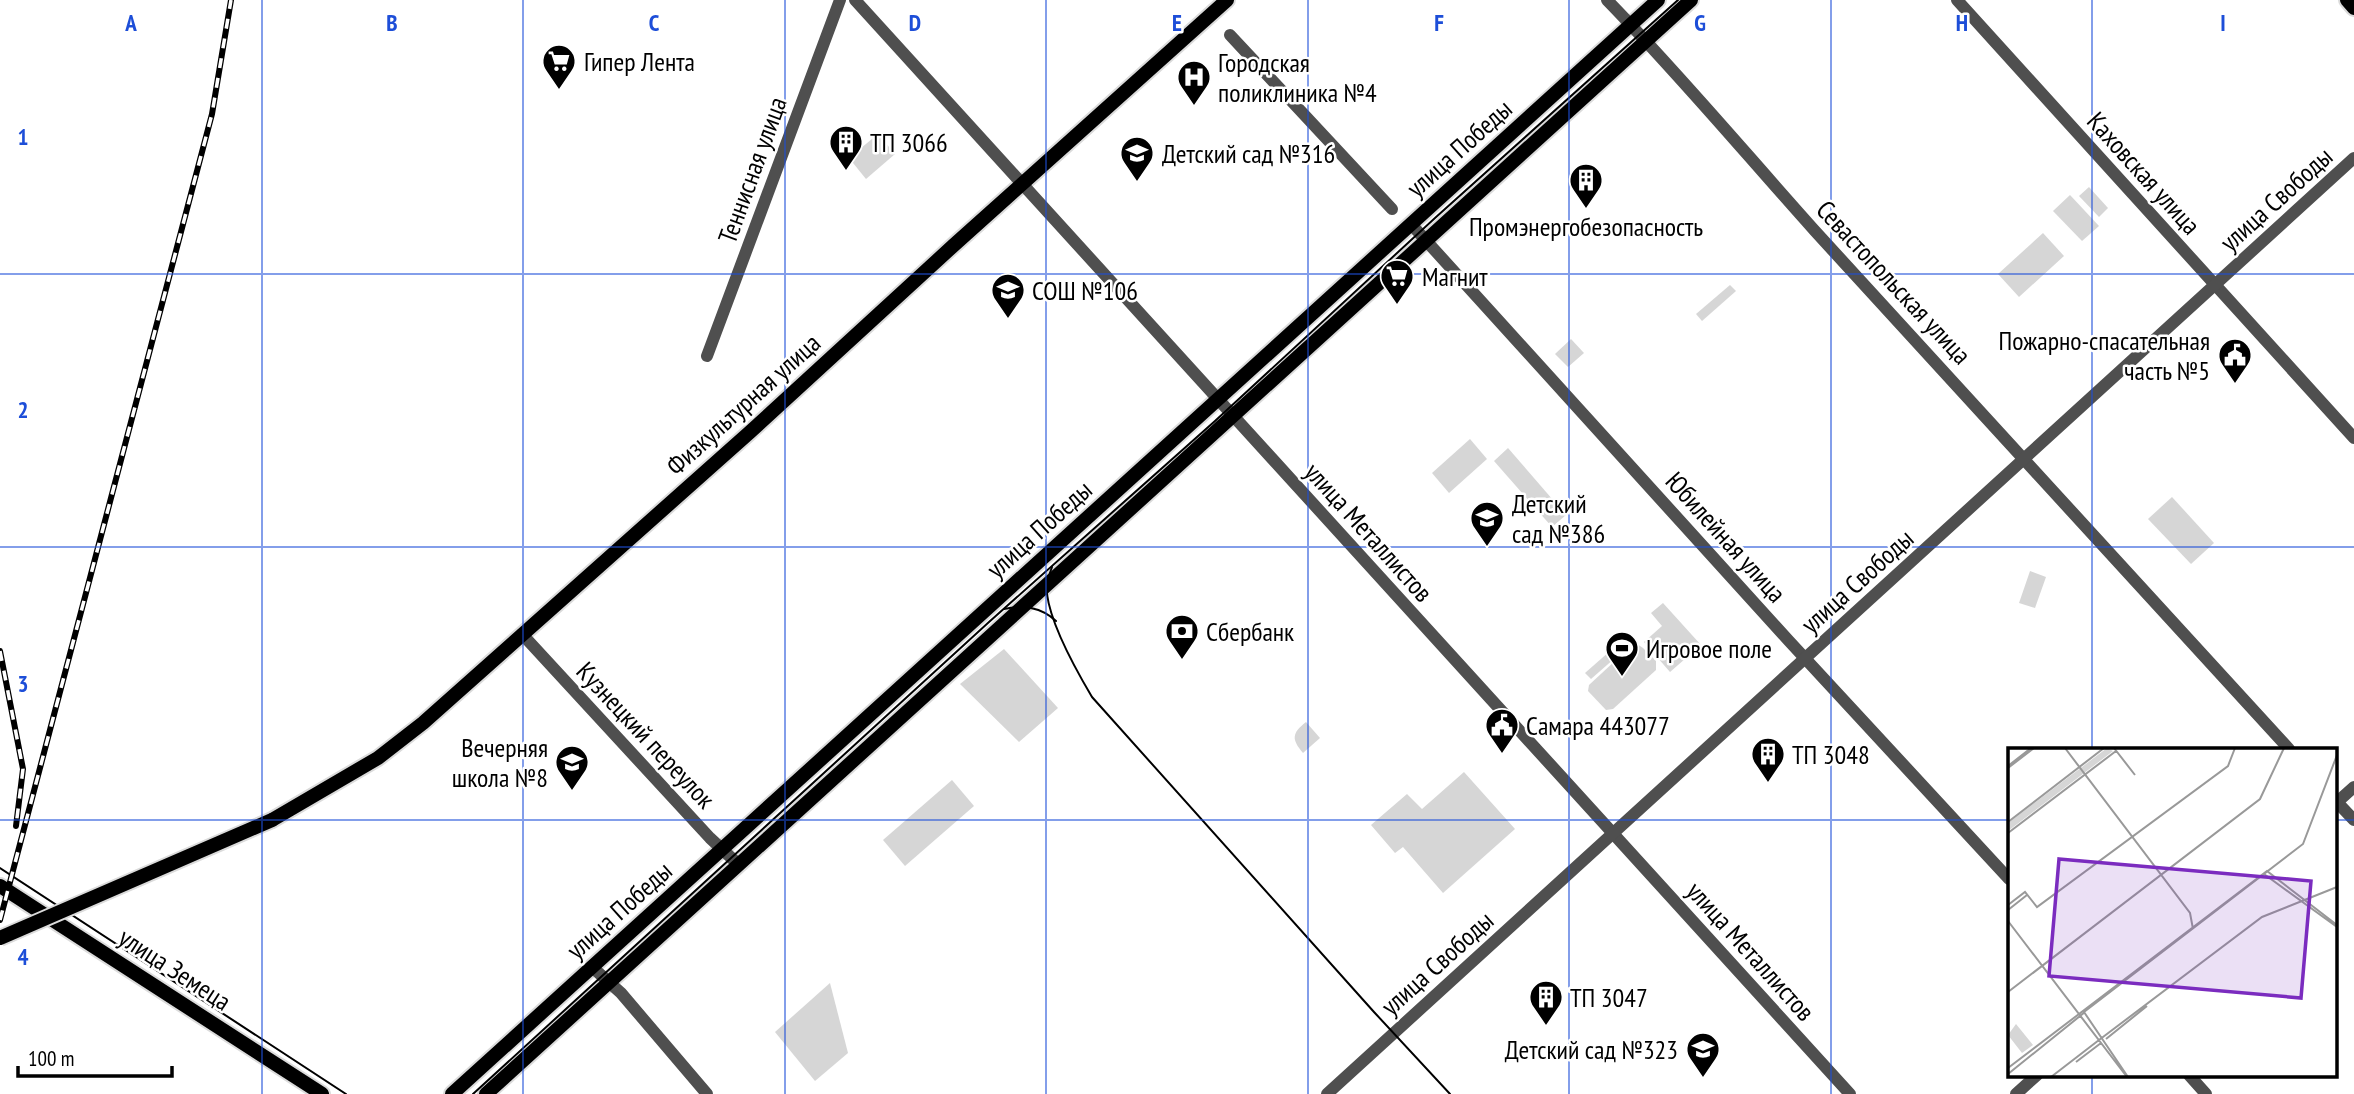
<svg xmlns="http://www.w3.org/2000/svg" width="2354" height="1094" font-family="'PT Sans Narrow',sans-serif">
<rect width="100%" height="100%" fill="#fff"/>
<g fill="#d6d6d6">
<polygon points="878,134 895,154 866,179 849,158"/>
<polygon points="2089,187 2108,208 2099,217 2079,196"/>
<polygon points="2070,195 2099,226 2082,241 2053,211"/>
<polygon points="2043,233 2064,256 2019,297 1998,274"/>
<polygon points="1730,285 1736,291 1702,321 1696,314"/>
<polygon points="1571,339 1584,353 1568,367 1555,354"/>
<polygon points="1470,439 1487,459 1449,493 1432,473"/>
<polygon points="1508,448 1566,515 1552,527 1494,461"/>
<polygon points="2172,497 2214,543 2191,564 2148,519"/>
<polygon points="2030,571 2046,577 2035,608 2019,603"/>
<polygon points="1663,603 1701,645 1670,672 1644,642 1662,626 1651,613"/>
<polygon points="1618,644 1623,651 1591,679 1585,673"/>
<polygon points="1637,644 1643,648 1656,661 1656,670 1613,709 1606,710 1588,691 1589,685 1629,648"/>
<polygon points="1004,649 1058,708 1019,742 960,684"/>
<path d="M 1306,722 L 1320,738 L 1303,753 C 1291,739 1292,733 1306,722 Z"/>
<polygon points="1464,772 1515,829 1443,893 1403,847 1395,853 1371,825 1407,794 1422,809"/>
<polygon points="952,780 974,806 905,866 883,840"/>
<polygon points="830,983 848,1053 815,1081 775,1032"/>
</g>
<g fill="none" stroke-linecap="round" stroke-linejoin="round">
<defs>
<g id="major">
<polyline points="2347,0 2354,8"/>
<polyline points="272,820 378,758 423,723 750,432 954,245 1227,0"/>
<polyline points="0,886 322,1094"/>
<polyline points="452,1094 1658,0"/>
<polyline points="486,1094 1691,0"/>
</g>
</defs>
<use href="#major" stroke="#dbdbdb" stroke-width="18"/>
<g stroke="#4f4f4f" stroke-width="12">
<polyline points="855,0 1850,1094"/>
<path d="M 1607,0 C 1679,74 1746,154 1815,231 C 1972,405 2132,575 2289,749"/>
<polyline points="1957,0 2354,438"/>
<polyline points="1230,35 1392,209"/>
<polyline points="1411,224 1789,641 2009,879"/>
<polyline points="707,356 840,0"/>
<polyline points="522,634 710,838 739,865"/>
<polyline points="2335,800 2354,820"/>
<polyline points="2335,804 2354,787"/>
<polyline points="592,967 621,993 707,1094"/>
<polyline points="2189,1075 2206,1094"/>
<polyline points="1327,1094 2354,158"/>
<polyline points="2016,1094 2037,1075"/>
</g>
<use href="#major" stroke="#000" stroke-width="14"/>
<g stroke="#000" stroke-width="2">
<path d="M 1052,567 C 1049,575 1046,585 1047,594 C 1051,626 1076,670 1092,697 L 1374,1012 L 1450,1094"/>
<path d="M 1004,609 C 1024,605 1041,607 1056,621"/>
<polyline points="0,868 346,1094"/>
<polyline points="473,1094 989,622 1215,421 1435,218 1678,0"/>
</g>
<defs>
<g id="rail">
<polyline points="0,651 23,769 16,826"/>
<polyline points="0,920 212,114 231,0"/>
</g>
</defs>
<use href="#rail" stroke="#000" stroke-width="6"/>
<use href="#rail" stroke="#fff" stroke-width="3.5" stroke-dasharray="10" stroke-linecap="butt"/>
<defs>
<polyline id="major-bridge" points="0,938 272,820"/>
</defs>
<use href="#major-bridge" stroke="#dbdbdb" stroke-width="18" stroke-linecap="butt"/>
<use href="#major-bridge" stroke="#000" stroke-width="14"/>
</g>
<path fill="none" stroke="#1d4ed8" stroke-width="2" stroke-opacity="0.55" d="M 262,0 L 262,1094M 523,0 L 523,1094M 785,0 L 785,1094M 1046,0 L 1046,1094M 1308,0 L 1308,1094M 1569,0 L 1569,1094M 1831,0 L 1831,1094M 2092,0 L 2092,749M 0,274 L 2354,274M 0,547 L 2354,547M 0,820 L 2009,820M 2335,820 L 2354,820M 2092,1075 L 2092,1094"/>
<defs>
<symbol id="supermarket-pin" viewBox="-11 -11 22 30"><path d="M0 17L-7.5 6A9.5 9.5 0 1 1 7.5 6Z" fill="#000" stroke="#fff"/><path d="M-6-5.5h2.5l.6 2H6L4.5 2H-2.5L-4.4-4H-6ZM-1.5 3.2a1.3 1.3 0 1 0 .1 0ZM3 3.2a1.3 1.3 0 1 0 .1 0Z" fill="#fff"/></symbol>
<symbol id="hospital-pin" viewBox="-11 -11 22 30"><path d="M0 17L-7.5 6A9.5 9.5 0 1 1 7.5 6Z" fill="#000" stroke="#fff"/><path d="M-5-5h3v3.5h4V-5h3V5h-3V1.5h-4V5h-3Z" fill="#fff"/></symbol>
<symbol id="building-pin" viewBox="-11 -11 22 30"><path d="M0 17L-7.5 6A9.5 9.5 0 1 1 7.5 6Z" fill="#000" stroke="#fff"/><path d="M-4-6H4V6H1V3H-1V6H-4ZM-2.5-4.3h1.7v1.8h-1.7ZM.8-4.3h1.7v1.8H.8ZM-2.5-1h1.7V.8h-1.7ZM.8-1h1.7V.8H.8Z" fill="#fff"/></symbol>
<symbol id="school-pin" viewBox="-11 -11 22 30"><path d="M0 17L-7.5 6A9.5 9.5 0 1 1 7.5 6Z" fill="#000" stroke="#fff"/><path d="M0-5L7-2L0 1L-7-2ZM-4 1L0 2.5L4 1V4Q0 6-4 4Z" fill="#fff"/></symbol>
<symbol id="civic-pin" viewBox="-11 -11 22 30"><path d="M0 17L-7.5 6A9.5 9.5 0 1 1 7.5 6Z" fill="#000" stroke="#fff"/><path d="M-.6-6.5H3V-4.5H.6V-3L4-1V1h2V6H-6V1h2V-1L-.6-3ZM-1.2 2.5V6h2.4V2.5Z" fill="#fff"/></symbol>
<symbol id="bank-pin" viewBox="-11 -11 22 30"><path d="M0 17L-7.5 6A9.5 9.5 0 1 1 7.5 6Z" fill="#000" stroke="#fff"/><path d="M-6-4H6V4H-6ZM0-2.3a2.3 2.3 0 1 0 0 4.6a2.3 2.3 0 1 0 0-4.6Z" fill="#fff"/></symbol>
<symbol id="stadium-pin" viewBox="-11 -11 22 30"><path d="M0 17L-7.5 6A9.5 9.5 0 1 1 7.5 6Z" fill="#000" stroke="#fff"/><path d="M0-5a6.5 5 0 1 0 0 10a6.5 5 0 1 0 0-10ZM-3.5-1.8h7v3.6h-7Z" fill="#fff"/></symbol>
</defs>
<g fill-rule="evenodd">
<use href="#supermarket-pin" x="540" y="42" width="38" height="52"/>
<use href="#hospital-pin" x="1175" y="58" width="38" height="52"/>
<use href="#building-pin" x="827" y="123" width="38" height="52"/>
<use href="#school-pin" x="1118" y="134" width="38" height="52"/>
<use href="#building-pin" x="1567" y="161" width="38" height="52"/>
<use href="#supermarket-pin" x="1378" y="257" width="38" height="52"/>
<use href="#school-pin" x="989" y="271" width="38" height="52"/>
<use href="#civic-pin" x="2216" y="336" width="38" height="52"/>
<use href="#school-pin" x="1468" y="499" width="38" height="52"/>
<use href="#bank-pin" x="1163" y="612" width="38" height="52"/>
<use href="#stadium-pin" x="1603" y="629" width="38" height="52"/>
<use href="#civic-pin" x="1483" y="706" width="38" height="52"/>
<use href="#building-pin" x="1749" y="735" width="38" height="52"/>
<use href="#school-pin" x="553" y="743" width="38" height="52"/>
<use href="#building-pin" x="1527" y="978" width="38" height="52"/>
<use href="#school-pin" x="1684" y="1030" width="38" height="52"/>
</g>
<g text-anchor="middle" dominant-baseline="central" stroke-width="5" stroke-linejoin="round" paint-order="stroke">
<g font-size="26" fill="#000" stroke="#fff" text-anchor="start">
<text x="584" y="61">Гипер Лента</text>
<text x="1218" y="62">Городская<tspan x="1218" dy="30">поликлиника №4</tspan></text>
<text x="870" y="142">ТП 3066</text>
<text x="1162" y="153">Детский сад №316</text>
<text x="1586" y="226" text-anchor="middle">Промэнергобезопасность</text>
<text x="1422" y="276">Магнит</text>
<text x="1032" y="290">СОШ №106</text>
<text x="2210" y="340" text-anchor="end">Пожарно-спасательная<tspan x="2210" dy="30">часть №5</tspan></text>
<text x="1512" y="503">Детский<tspan x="1512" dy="30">сад №386</tspan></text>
<text x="1206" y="631">Сбербанк</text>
<text x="1646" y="648">Игровое поле</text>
<text x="1526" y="725">Самара 443077</text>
<text x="548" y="747" text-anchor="end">Вечерняя<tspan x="548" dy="30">школа №8</tspan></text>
<text x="1792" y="754">ТП 3048</text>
<text x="1570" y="997">ТП 3047</text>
<text x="1678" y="1049" text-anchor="end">Детский сад №323</text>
</g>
<g font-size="26" fill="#000" stroke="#fff">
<text transform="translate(1459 148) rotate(-42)">улица Победы</text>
<text transform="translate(752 170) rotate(-70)">Теннисная улица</text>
<text transform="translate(2144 173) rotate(48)">Каховская улица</text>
<text transform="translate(2276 199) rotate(-42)">улица Свободы</text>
<text transform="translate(1894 282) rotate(47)">Севастопольская улица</text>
<text transform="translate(743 404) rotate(-42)">Физкультурная улица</text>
<text transform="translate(1039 529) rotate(-42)">улица Победы</text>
<text transform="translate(1369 532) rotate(48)">улица Металлистов</text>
<text transform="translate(1726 537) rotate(48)">Юбилейная улица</text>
<text transform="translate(1857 581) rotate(-42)">улица Свободы</text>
<text transform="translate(646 735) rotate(47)">Кузнецкий переулок</text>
<text transform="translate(619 910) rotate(-42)">улица Победы</text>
<text transform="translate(1751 951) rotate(48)">улица Металлистов</text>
<text transform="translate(1437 963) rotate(-42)">улица Свободы</text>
<text transform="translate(175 969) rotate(33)">улица Земеца</text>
</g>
</g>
<g transform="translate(2008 748)">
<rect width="329" height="329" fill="#fff"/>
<path d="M 99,0 L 105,3 L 0,83 L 0,75 ZM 8,276 L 25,297 L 14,305 L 0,287 Z" fill="#d6d6d6"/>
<path fill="none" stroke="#999" stroke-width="2" d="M 57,0 L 182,165 L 185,181M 106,0 L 127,27M 0,18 L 23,0M 0,20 L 26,0M 0,74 L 96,0M 0,85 L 108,3M 256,126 L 329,179M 0,157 L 17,144 L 29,159 L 220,18 L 227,0M 0,162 L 19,147M 0,173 L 119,329M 0,244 L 252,51 L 276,0M 98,291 L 139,258M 91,292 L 254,169 L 329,139M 68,314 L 93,295M 0,320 L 259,123 L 329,177M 0,326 L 77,264M 43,329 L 91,292M 120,329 L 76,264 L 295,96 L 329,7"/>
<path fill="#7b2cbf" fill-opacity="0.15" stroke="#7b2cbf" stroke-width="3.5" d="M 51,111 L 303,133 L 293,250 L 41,228 Z"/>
<rect width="329" height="329" fill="none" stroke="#000" stroke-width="3.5"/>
</g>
<g font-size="23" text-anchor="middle" font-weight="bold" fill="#1d4ed8" stroke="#fff" stroke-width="5" stroke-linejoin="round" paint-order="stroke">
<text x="131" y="31">A</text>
<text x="392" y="31">B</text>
<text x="654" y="31">C</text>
<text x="915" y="31">D</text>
<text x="1177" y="31">E</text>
<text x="1439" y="31">F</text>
<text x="1700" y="31">G</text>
<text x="1962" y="31">H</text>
<text x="2223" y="31">I</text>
<text x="23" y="145">1</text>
<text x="23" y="418">2</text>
<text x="23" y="692">3</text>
<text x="23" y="965">4</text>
</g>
<path d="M18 1066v10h154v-10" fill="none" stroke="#000000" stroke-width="3.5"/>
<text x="28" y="1066" font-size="21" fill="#000000" stroke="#ffffff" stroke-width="5" paint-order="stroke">100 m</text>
</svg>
